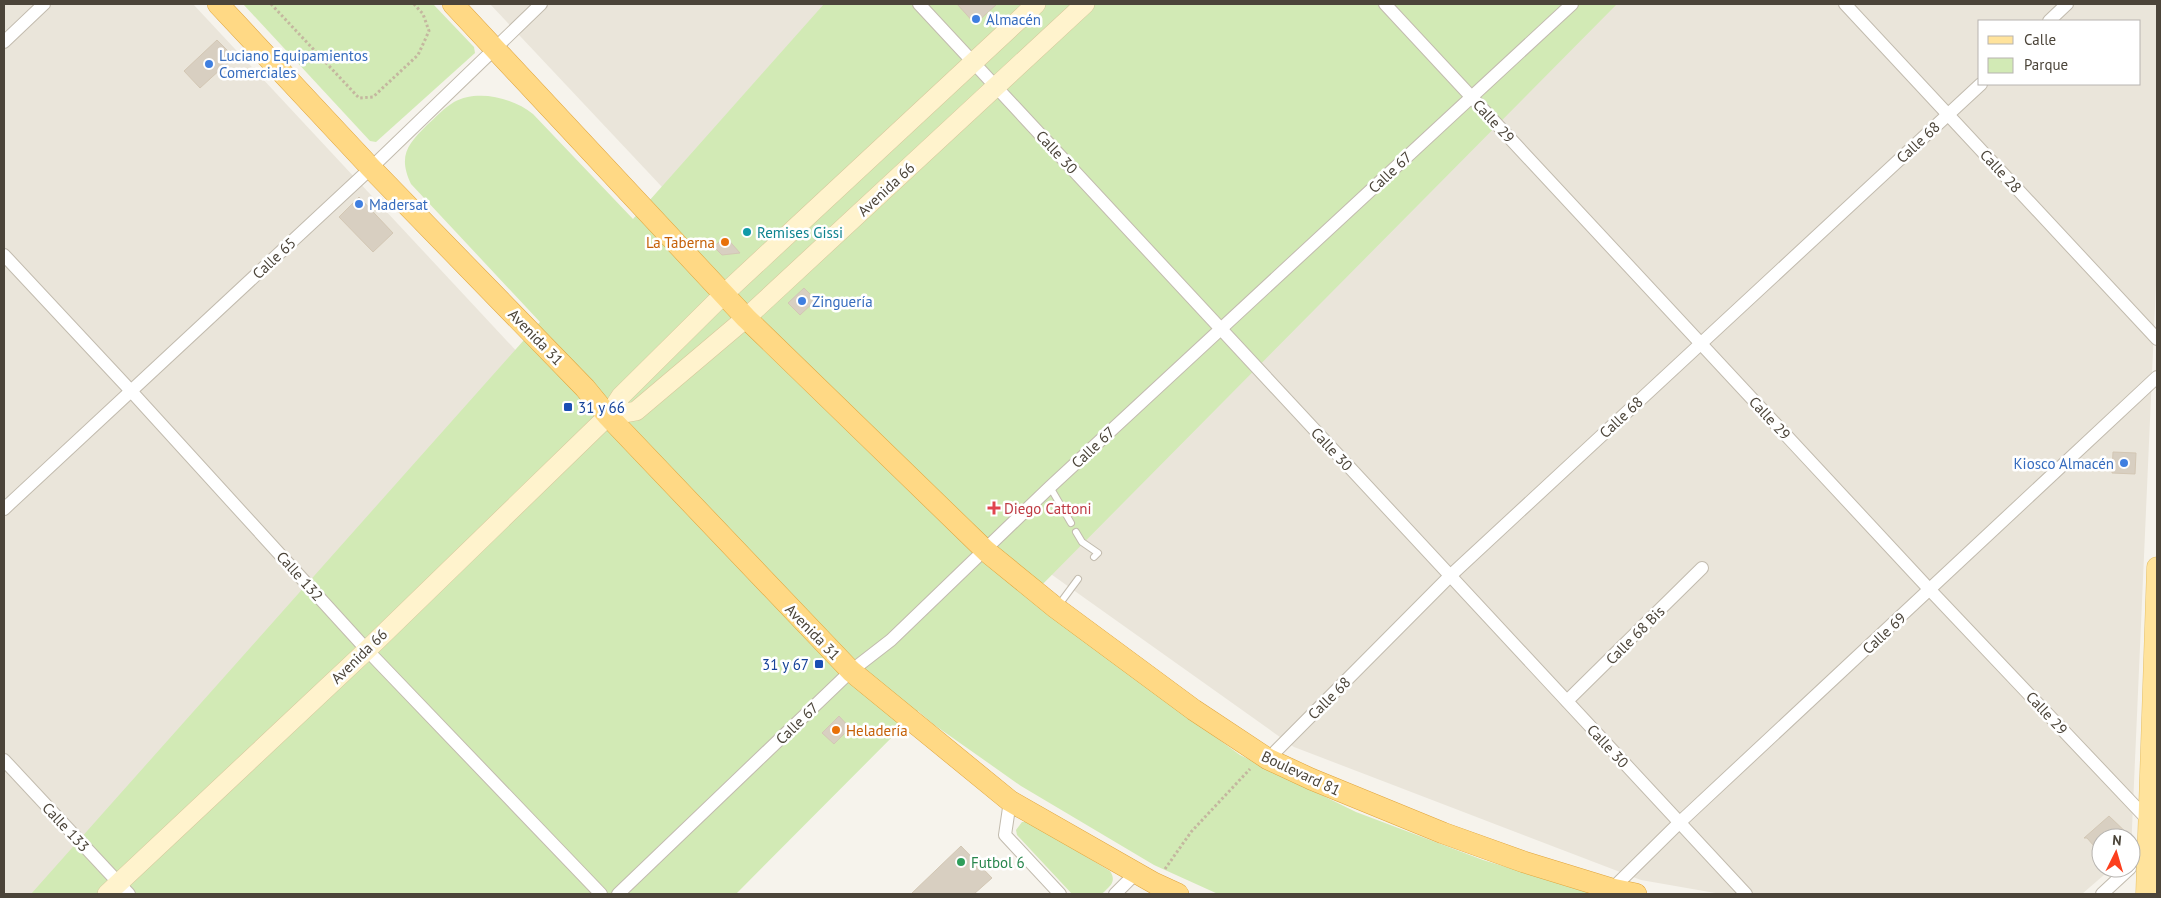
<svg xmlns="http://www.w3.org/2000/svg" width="2161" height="898" font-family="'PT Sans',sans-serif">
<rect width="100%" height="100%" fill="#f6f3ec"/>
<g fill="#eae5da" fill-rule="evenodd">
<polygon points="4,4 193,4 575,414 83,894 4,894"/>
<polygon points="490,4 1001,4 726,255"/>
<path d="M 1100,4 L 2157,4 L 2157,261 L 2131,851 L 2131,838 L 2101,838 L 2101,868 L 2112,868 L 2082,894 L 1721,894 L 1641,880 L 1294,747 L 1010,545 ZM 1980,21 L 2140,21 L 2140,84 L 1980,84 Z"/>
</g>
<g fill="#d2eab5">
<polygon points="243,4 433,4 474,47 475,53 376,142 370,141"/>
<path d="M 824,4 L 1617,4 L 1028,599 L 1240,755 L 1356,812 L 1483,860 L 1596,894 L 1218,894 L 1154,865 L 1021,786 L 933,724 L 918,711 L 736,894 L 31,894 L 540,322 L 411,184 C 398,156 407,145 427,125 C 436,117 444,108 454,102 C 478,89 513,98 533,114 L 633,219 Z"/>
<path d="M 1022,822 L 1029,822 L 1110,871 C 1117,882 1110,886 1102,894 L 1072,894 L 1017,835 L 1016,830 Z"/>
</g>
<g fill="#d8cfc1" stroke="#d3c7b4">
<polygon points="957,4 997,4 975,24"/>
<polygon points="217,40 234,57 200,88 184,71"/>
<polygon points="359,197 393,233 373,252 339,217"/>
<polygon points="725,236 740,253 722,255 714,247"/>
<polygon points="804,288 816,300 800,315 788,303"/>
<polygon points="2113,452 2136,453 2135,474 2112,473"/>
<polygon points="839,716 850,728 834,744 822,733"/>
<polygon points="2109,816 2132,838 2101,838 2101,854 2087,838 2084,838"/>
<polygon points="961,846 992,878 974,894 911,894"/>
</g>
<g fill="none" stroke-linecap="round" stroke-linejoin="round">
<defs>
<g id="service">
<polyline points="1050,487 1071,523"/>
<polyline points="1076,532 1082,542 1098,553 1094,557"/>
<polyline points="1058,606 1078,579"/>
</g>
<g id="minor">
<polyline points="919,4 1746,894"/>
<polyline points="1385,4 1930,590 2150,822"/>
<polyline points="1845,4 2157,339"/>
<polyline points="2049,21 2067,4"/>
<polyline points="4,42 44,4"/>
<polyline points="4,255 131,391 367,650 601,894"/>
<polyline points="4,509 371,168 541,4"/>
<polyline points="1567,701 1702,568"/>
<polyline points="1268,759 1450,576 1981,84"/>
<polyline points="4,760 129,894"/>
<polyline points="1010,801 1005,835 1060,894"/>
<polyline points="1612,889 1679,823 2157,377"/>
<polyline points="618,894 851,671 891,640 1050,487 1572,4"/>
<polyline points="1115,894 1136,873"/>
<polyline points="2102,894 2130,868"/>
</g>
<g id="secondary">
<polyline points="608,416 636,411 746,318 1085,4"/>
<polyline points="107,894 367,650 608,416 621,396 724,294 1036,4"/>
</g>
<polyline id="primary" points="2146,894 2157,567"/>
<g id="trunk">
<polyline points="218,4 371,168 585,388 608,416 851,671 1010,801 1154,883 1178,894"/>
<polyline points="453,4 746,318 986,551 1056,608 1194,710 1268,759 1311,779 1443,833 1524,862 1612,889 1636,894"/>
</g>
</defs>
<use href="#service" stroke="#c2bbae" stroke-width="8"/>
<use href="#minor" stroke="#c2bbae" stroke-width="14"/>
<use href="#secondary" stroke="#d6c79b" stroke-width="20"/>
<use href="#primary" stroke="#e6c16a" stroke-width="21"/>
<use href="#trunk" stroke="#e0a43c" stroke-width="22"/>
<g stroke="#c4b79f" stroke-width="3" stroke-dasharray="2.5 2.5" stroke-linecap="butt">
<polyline points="271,4 359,98 373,97 418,55 429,31 423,14 414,4"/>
<polyline points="1165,869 1191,832 1250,769"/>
</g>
<use href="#service" stroke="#fff" stroke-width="6"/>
<use href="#minor" stroke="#fff" stroke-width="12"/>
<use href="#secondary" stroke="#fff3cd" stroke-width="19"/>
<use href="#primary" stroke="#ffe39c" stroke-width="20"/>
<use href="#trunk" stroke="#ffd985" stroke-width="21"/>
</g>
<g fill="#3f7fe0" stroke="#fff" stroke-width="2">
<circle cx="976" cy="19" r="5"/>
<circle cx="209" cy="64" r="5"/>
<circle cx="359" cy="204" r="5"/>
<circle cx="802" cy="301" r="5"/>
<circle cx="2124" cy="463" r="5"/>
</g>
<circle fill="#0f9aa8" stroke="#fff" stroke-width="2" cx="747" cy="232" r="5"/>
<g fill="#e8710a" stroke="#fff" stroke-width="2">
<circle cx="725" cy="242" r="5"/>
<circle cx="836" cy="730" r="5"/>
</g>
<g fill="#1a4fb4" stroke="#fff" stroke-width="2">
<rect x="563" y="402" width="10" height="10" rx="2.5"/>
<rect x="814" y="659" width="10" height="10" rx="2.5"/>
</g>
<path fill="#e0444e" stroke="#fff" stroke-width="2" d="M991.5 500.5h5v5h5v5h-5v5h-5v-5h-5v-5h5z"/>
<circle fill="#2e9e5b" stroke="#fff" stroke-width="2" cx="961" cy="862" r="5"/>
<g text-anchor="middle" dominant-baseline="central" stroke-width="5" stroke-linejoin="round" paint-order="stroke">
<g font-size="15" fill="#366cbe" stroke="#fff" text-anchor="start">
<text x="986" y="19">Almacén</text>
<text x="219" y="55">Luciano Equipamientos<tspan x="219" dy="17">Comerciales</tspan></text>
<text x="369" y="204">Madersat</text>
<text x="812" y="301">Zinguería</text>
<text x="2114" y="463" text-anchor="end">Kiosco Almacén</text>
</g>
<g font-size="15" fill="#4b4439" stroke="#fff">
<text transform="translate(1494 121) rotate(47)">Calle 29</text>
<text transform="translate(1918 142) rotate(-43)">Calle 68</text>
<text transform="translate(1057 152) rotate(47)">Calle 30</text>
<text transform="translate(2001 171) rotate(47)">Calle 28</text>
<text transform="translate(1390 172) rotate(-43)">Calle 67</text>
<text transform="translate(886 189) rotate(-43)">Avenida 66</text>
<text transform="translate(274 258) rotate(-43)">Calle 65</text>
<text transform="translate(536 337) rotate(46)">Avenida 31</text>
<text transform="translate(1621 417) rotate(-43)">Calle 68</text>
<text transform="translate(1770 418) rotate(47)">Calle 29</text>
<text transform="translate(1093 447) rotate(-43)">Calle 67</text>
<text transform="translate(1332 449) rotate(47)">Calle 30</text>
<text transform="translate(300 576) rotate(48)">Calle 132</text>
<text transform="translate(813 632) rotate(46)">Avenida 31</text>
<text transform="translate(1884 633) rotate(-43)">Calle 69</text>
<text transform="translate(1635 635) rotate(-45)">Calle 68 Bis</text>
<text transform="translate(359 656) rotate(-44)">Avenida 66</text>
<text transform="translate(1329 698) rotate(-45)">Calle 68</text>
<text transform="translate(2047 713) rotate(47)">Calle 29</text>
<text transform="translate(797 723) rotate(-44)">Calle 67</text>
<text transform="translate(1608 746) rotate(47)">Calle 30</text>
<text transform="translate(1301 773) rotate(25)">Boulevard 81</text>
<text transform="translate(66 827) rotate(47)">Calle 133</text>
</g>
<g font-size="15" fill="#0d838f" stroke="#fff" text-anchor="start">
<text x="757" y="232">Remises Gissi</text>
</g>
<g font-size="15" fill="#c56008" stroke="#fff" text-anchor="end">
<text x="715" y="242">La Taberna</text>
<text x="846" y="730" text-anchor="start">Heladería</text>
</g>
<g font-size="15" fill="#164399" stroke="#fff" text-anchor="start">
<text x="578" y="407">31 y 66</text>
<text x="809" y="664" text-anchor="end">31 y 67</text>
</g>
<g font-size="15" fill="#be3a42" stroke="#fff" text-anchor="start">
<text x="1004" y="508">Diego Cattoni</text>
</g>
<g font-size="15" fill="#27864d" stroke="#fff" text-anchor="start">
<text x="971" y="862">Futbol 6</text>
</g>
</g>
<rect width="2161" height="898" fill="none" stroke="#4b4439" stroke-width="10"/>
<rect x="1978" y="20" width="162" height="65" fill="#ffffff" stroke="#b7b4b0"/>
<rect x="1988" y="36" width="25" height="8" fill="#ffe39c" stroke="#b7b4b0"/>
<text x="2024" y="45" font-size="15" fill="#4b4439">Calle</text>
<rect x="1988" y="58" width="25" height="15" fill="#d2eab5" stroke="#b7b4b0"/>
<text x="2024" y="70" font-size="15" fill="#4b4439">Parque</text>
<g transform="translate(2116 853) rotate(5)"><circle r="24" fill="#ffffff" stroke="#b7b4b0"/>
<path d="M0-4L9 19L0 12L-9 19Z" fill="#fc3f1d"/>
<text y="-8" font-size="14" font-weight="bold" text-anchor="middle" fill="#4b4439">N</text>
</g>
</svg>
